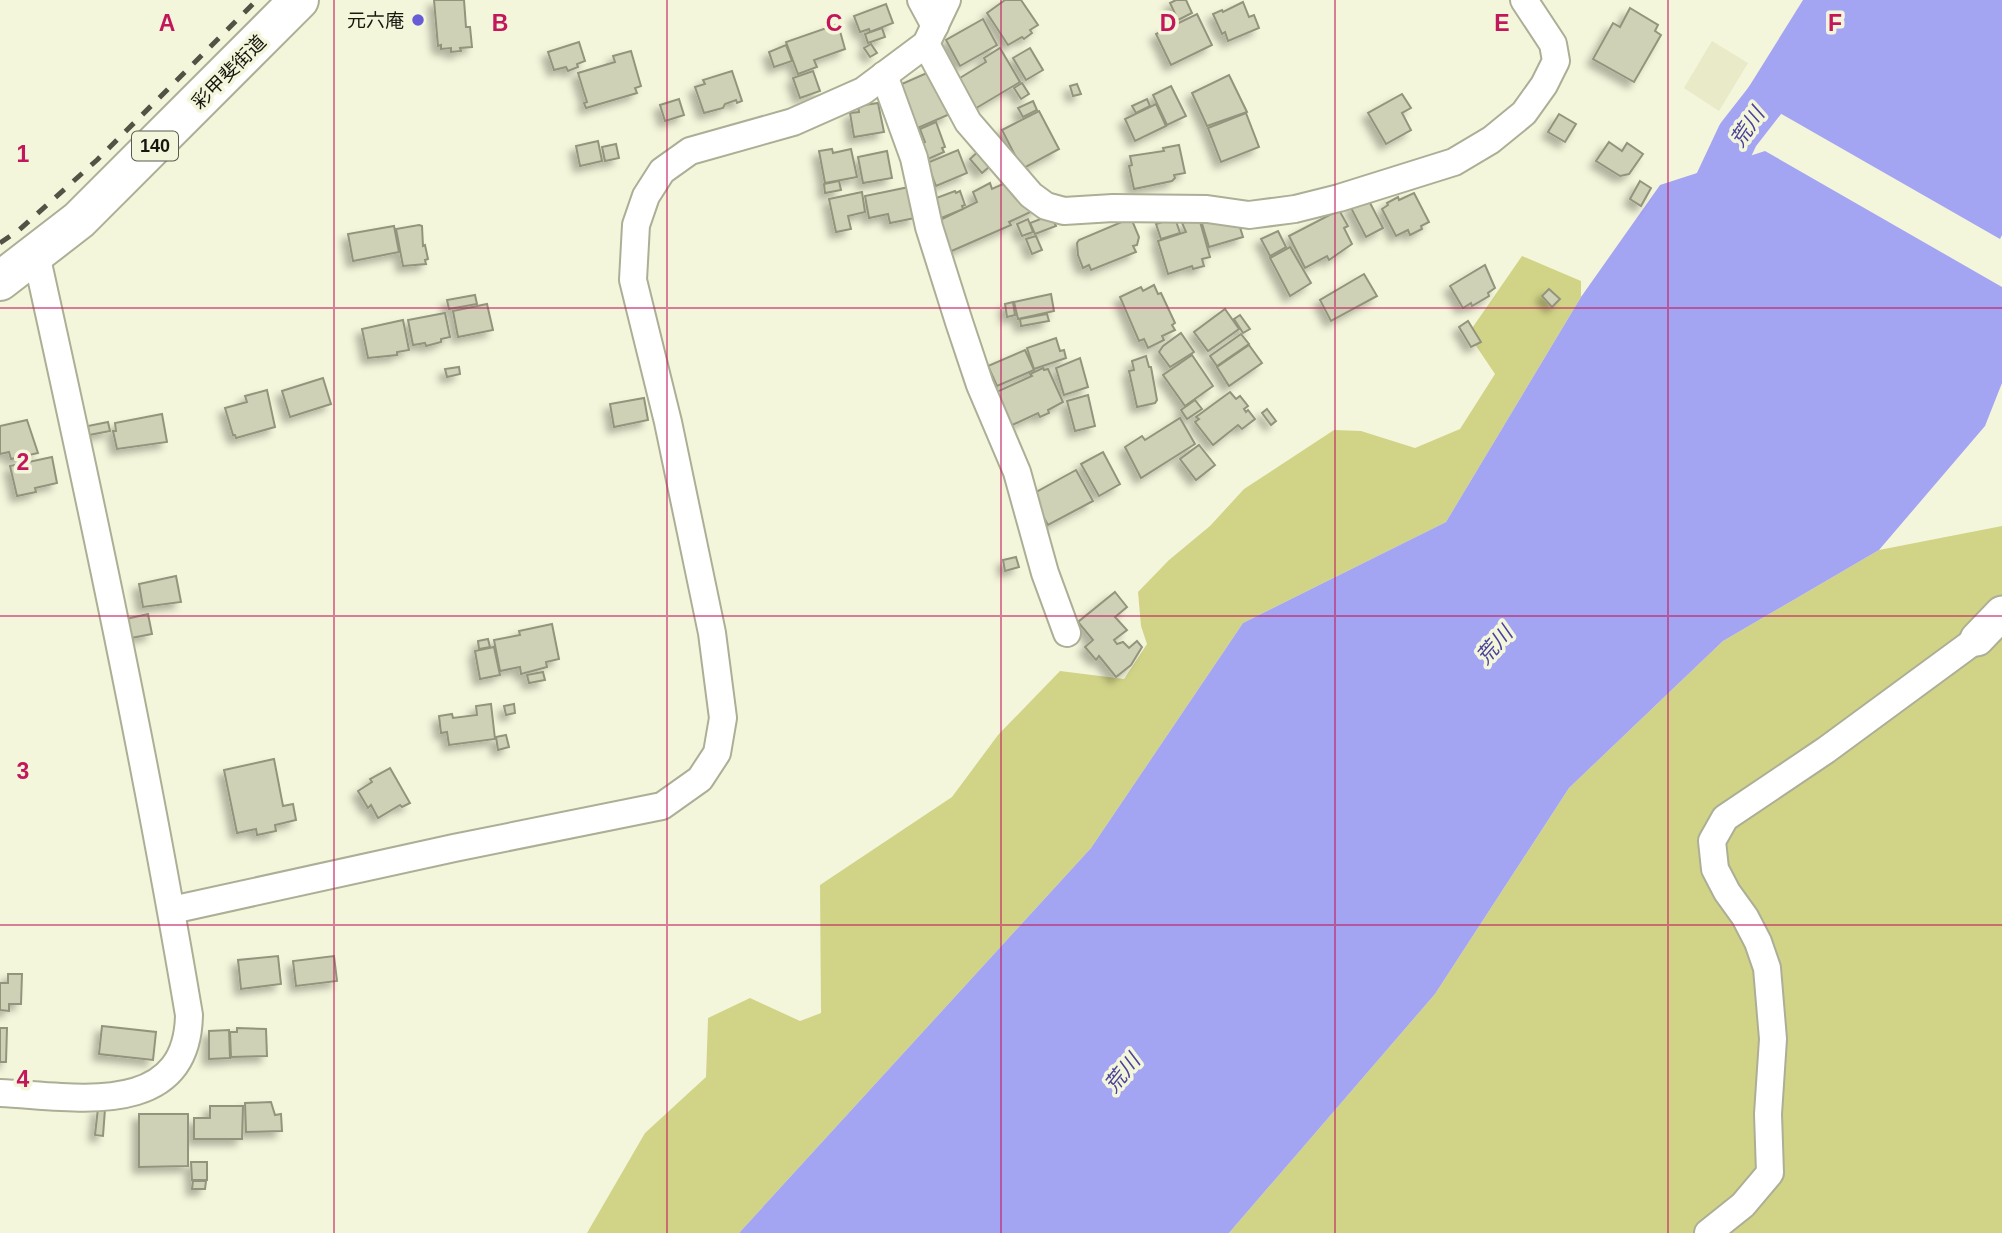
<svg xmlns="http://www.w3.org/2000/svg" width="2002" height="1233" font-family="Helvetica,'Noto Sans JP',sans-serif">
<defs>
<filter id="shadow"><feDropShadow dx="-6" dy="6" stdDeviation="3.5" flood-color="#0004"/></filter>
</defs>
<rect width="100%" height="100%" fill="#f4f6db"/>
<polygon fill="#e8eac8" points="1712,41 1748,63 1719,111 1684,88"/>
<g fill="#d1d487">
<polygon points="1522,256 1581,281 1581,297 1446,522 1243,623 1091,848 739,1233 587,1233 645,1133 706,1077 708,1018 750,998 800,1021 821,1013 820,885 952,797 998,735 1060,671 1124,679 1147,644 1141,626 1138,592 1169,560 1210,526 1244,489 1334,430 1361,431 1415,448 1460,429 1495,374 1468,334"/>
<polygon points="2002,526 2002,1233 1229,1233 1435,994 1569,788 1723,641 1879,550"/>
</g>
<g fill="#a3a4f2">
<polygon points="1803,0 2002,0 2002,235 2000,239 1745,93"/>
<polygon points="1765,151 2002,287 2002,383 1985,426 1879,550 1723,641 1569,788 1435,994 1229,1233 739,1233 1091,848 1243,623 1446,522 1581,297 1660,185"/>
</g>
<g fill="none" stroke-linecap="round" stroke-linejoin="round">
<polyline stroke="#a3a4f2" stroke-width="42" points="1699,218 1738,135 1802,53 1876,0"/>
</g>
<g fill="#cfd1b7" stroke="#93947c" stroke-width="2" filter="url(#shadow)">
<polygon points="434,0 464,0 466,27 470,27 472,47 460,48 461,51 451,52 451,48 441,49 441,45 438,46"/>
<polygon points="1005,0 1021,0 1038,25 1030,30 1032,33 1024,39 1022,37 1008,45 987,13"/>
<polygon points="1176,0 1186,0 1192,13 1178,20 1170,3"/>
<polygon points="1243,2 1249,17 1254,15 1259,28 1228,41 1225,32 1222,34 1213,14 1222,10 1223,12"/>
<polygon points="886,4 893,23 870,32 869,29 860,32 854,16"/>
<polygon points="1630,8 1658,25 1655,31 1661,35 1634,82 1593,59 1613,23 1620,27"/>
<polygon points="1197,14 1212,45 1171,65 1156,34"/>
<polygon points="983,19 997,45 960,66 946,40"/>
<polygon points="838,24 845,49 814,60 817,67 798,74 786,42"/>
<polygon points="882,28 885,37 868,43 865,34"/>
<polygon points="579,42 585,61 577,64 578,67 568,71 566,67 554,70 548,52"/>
<polygon points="871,44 877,53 870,57 864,48"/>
<polygon points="786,45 792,61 774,67 769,52"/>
<polygon points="1000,48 1020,82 973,110 955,81 986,62 984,58"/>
<polygon points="1030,48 1043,70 1026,80 1013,58"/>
<polygon points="631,51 641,86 635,88 637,93 586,108 584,103 587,102 578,73 615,62 613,56"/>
<polygon points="925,69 950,114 913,130 895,87 927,73"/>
<polygon points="732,71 742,101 737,103 736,100 725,104 723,108 704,113 695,87 705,84 703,80"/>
<polygon points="813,71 820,91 800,98 793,78"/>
<polygon points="1229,75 1247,112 1207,126 1192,93"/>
<polygon points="1022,83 1029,94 1021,99 1014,88"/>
<polygon points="1077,84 1081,94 1073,96 1070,86"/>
<polygon points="1171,86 1186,116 1167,125 1153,95"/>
<polygon points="1402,94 1411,108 1402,113 1411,130 1386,144 1368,113"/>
<polygon points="679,99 684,115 665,121 660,105"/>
<polygon points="1147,99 1150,106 1136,113 1132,106"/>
<polygon points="1033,101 1037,110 1023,117 1018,108"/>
<polygon points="878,103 884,132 854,137 850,113 859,112 858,106"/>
<polygon points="1156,104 1166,126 1135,141 1125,119"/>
<polygon points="1039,111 1059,149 1022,169 1002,130"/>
<polygon points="1246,113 1259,147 1221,162 1208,128"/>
<polygon points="1559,114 1576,124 1565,142 1548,132"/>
<polygon points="936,122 945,147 942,148 944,152 928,159 922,144 925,142 920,129"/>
<polygon points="598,141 602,161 580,166 576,146"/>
<polygon points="1609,142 1622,151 1627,143 1643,154 1629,174 1620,176 1596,161"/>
<polygon points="616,144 619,158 605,161 602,147"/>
<polygon points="1179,145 1185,173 1174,175 1175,178 1172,181 1134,189 1129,166 1132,165 1130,156 1164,151 1163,148"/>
<polygon points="983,147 996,161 982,173 970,159"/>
<polygon points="832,149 833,153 851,149 857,177 825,183 819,151"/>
<polygon points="958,150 967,173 936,186 927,163"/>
<polygon points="887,151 892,178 863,183 858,157"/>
<polygon points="1012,180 1039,208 1009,222 1011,225 947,253 938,221 977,202 973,192 990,183 992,189"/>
<polygon points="839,181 841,190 825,193 824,184"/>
<polygon points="1640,181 1651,188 1641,206 1630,199"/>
<polygon points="909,187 915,218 890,223 888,214 869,218 865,196"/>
<polygon points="955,191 956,193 960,191 965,205 962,206 963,209 939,219 931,200"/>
<polygon points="862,192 865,212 848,216 851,229 836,232 829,199"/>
<polygon points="1414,193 1429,222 1421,226 1422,229 1410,235 1408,230 1396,236 1382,209 1388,205 1387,203 1398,197 1399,200"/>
<polygon points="1367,197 1383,228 1366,237 1350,206"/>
<polygon points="1339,210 1348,226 1344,228 1352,244 1329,260 1327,256 1305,268 1289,236"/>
<polygon points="1051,215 1056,226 1035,234 1030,223"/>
<polygon points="1200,217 1238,221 1243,237 1209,247"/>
<polygon points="1131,218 1139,237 1137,245 1133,246 1136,252 1091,270 1089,265 1083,268 1078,255 1077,243 1079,240"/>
<polygon points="1175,218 1180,233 1161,239 1156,224"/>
<polygon points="1199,218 1210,257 1202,259 1204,266 1193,269 1192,266 1168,274 1158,241 1186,232 1182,223"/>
<polygon points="1028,219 1033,232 1022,236 1017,224"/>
<polygon points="419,225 422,226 423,246 425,245 428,259 425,260 426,264 403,266 396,229"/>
<polygon points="394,226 399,252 353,261 348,234"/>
<polygon points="1278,231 1286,247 1270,256 1261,239"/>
<polygon points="1036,236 1042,250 1032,254 1026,239"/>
<polygon points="1290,247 1311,283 1290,296 1270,258"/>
<polygon points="1485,265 1495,288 1488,293 1489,296 1472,306 1471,303 1463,308 1450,286"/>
<polygon points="1364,274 1377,296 1331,321 1320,300"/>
<polygon points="1154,285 1158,294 1161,293 1175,323 1172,325 1175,330 1162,336 1164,340 1148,348 1144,339 1139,341 1120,297 1141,287 1143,291"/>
<polygon points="1549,289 1560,299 1552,307 1542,296"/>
<polygon points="1051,294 1054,311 1018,319 1014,302"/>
<polygon points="475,295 477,304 449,309 447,300"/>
<polygon points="1013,302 1015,315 1007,317 1005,304"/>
<polygon points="487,304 493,330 458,337 453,311"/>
<polygon points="1225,309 1239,329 1208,351 1194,332"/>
<polygon points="445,313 450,337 441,339 441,342 426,346 425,343 413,345 408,320"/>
<polygon points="1047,314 1049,321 1021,326 1020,319"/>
<polygon points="1240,315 1250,329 1243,333 1234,319"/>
<polygon points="403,320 409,350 397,352 397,355 368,358 362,329"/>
<polygon points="1468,321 1481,342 1471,347 1459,327"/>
<polygon points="1181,333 1194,352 1170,367 1159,352 1163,346"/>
<polygon points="1241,334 1249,344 1217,366 1210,356"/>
<polygon points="1056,338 1060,351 1064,350 1066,358 1034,369 1027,348"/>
<polygon points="1249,345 1262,363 1229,386 1217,367"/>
<polygon points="1025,350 1034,370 997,386 988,366"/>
<polygon points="1192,355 1213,386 1185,406 1163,375"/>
<polygon points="1146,356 1149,367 1151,367 1157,400 1155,403 1137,407 1129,371 1134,370 1132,361"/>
<polygon points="1080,358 1088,387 1064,395 1056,368"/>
<polygon points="459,367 460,374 447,377 445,369"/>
<polygon points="1043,368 1044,370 1048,369 1063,402 1048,410 1049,413 1040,417 1038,413 1008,427 992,394 1032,376 1030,374"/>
<polygon points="323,378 331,404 290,417 282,391"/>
<polygon points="267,390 275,427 236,438 235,435 233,435 225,408 247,402 245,396"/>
<polygon points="1230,392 1236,399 1240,396 1248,406 1244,409 1246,412 1248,410 1255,419 1242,429 1238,425 1213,445 1195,422 1199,419 1196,417"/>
<polygon points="1088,395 1095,426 1075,431 1067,401"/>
<polygon points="644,398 648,420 614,427 610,404"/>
<polygon points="1195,400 1202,409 1187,419 1181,410"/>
<polygon points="1267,409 1276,421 1271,425 1262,413"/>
<polygon points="162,414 167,442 117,449 113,431 116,431 115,423"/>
<polygon points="1180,418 1195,444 1141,478 1125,447 1142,436 1145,440"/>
<polygon points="27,420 38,453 11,459 9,452 0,454 0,426"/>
<polygon points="108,422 110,431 89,435 88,426"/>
<polygon points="1199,445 1215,465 1196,480 1180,459"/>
<polygon points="1103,452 1120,484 1099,496 1081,464"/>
<polygon points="52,457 57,483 35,488 36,492 17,496 10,466"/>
<polygon points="1076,470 1093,501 1048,525 1031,495"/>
<polygon points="1016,557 1019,567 1005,571 1003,560"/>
<polygon points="176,576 181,602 143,607 139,584"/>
<polygon points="1115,592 1127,607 1115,617 1127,630 1114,640 1117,644 1123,642 1129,648 1137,641 1142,647 1131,665 1116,677 1099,656 1096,660 1085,647 1093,640 1078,622"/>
<polygon points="148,614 152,634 131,638 126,619"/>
<polygon points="552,624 559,659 546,662 547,667 521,674 520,667 500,671 494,640 520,635 519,631"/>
<polygon points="488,639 490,647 479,649 478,641"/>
<polygon points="494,647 500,675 480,679 475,651"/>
<polygon points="543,672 545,680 529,683 527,675"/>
<polygon points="491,704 495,739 449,745 447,732 441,733 439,716 452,714 453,718 477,715 476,706"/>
<polygon points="514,704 515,713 506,715 504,706"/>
<polygon points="506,735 509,747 498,750 496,737"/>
<polygon points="274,759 283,806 293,804 296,820 275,825 276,831 257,835 256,829 237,833 224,770"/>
<polygon points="390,768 410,803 402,807 400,805 378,818 371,805 368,808 358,791 372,782 370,779"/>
<polygon points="278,956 281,984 241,989 238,960"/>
<polygon points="334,956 337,981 296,986 293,961"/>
<polygon points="8,974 22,974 21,1004 9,1004 9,1011 0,1010 0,983 8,983"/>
<polygon points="102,1026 156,1032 153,1060 99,1054"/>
<polygon points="0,1028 7,1028 6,1062 0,1062"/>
<polygon points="237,1028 266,1029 267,1056 231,1057 230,1032 237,1032"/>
<polygon points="229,1030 230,1058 209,1059 209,1031"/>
<polygon points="271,1102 275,1115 281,1114 282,1131 246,1132 245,1103"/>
<polygon points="210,1106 243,1106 242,1139 194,1139 194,1118 210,1118"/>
<polygon points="98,1108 105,1109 103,1136 95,1135"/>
<polygon points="139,1114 188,1114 188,1166 139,1167"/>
<polygon points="191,1162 207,1162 207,1180 192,1180"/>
<polygon points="193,1181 206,1181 205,1189 192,1189"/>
</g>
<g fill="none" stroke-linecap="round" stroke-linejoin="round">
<defs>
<g id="minor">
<polyline points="921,0 935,26"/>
<polyline points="926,44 968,122 1031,195 1046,206 1064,211 1113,208 1207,209 1249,215 1295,209 1339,198 1454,162 1491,140 1524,113 1544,85 1556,61 1553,44 1524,0"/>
<polyline points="884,75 914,158 929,227 959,322 980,385 1017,472 1045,573 1067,633"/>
<polyline points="172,910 454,848 662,806 700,779 717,753 723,718 712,633 668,422 633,280 636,225 646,196 662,171 690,151 793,122 863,91 926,44 947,0"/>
<path d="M 0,1093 C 72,1096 187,1121 189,1015 C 146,760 92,507 36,254"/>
<polyline points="1708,1233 1743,1205 1770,1173 1768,1114 1773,1039 1767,968 1758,942 1745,917 1727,892 1715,869 1712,841 1725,818 1826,750 1977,639"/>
</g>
<polyline id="tertiary" points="1977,639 2002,613"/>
<polyline id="trunk" points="0,281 79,220 299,0"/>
</defs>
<use href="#minor" stroke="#acae95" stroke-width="30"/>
<use href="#tertiary" stroke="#acae95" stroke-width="37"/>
<use href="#trunk" stroke="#acae95" stroke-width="42"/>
<use href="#minor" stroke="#fff" stroke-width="26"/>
<use href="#tertiary" stroke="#fff" stroke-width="33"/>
<use href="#trunk" stroke="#fff" stroke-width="38"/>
<polyline stroke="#525345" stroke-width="5" stroke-dasharray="12 12" stroke-linecap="butt" points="0,243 19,230 97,160 257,0"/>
</g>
<path fill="none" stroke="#c2185b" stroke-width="2" stroke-opacity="0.55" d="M 334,0 L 334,1233M 667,0 L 667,1233M 1001,0 L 1001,1233M 1335,0 L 1335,1233M 1668,0 L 1668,1233M 0,308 L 2002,308M 0,616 L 2002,616M 0,925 L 2002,925"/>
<circle fill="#665cd5" stroke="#f4f6db" stroke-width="2.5" cx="418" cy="20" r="7"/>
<g text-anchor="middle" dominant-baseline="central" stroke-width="7" stroke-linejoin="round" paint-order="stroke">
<rect fill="#f4f6db" stroke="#595a4c" stroke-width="2" x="132" y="131.5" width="46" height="29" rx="5"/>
<g font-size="18" font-weight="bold" fill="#17170e">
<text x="155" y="146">140</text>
</g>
<g font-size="19" fill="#17170e" stroke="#f4f6db" text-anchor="end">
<text x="404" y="20">元六庵</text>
</g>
<g font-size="19" fill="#17170e" stroke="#f4f6db">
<text transform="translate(229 72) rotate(-45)">彩甲斐街道</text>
</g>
<g font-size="21" font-style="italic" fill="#49419b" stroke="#f4f6db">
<text transform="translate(1747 127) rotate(-56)">荒川</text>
<text transform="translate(1494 645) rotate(-49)">荒川</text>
<text transform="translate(1122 1073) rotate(-51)">荒川</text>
</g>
</g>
<g font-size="23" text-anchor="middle" font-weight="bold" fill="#c2185b" stroke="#f4f6db" stroke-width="7" stroke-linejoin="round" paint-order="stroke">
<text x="167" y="31">A</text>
<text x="500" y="31">B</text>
<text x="834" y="31">C</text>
<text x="1168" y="31">D</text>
<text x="1502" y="31">E</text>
<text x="1835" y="31">F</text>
<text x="23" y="162">1</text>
<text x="23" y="470">2</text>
<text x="23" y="779">3</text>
<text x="23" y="1087">4</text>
</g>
</svg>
